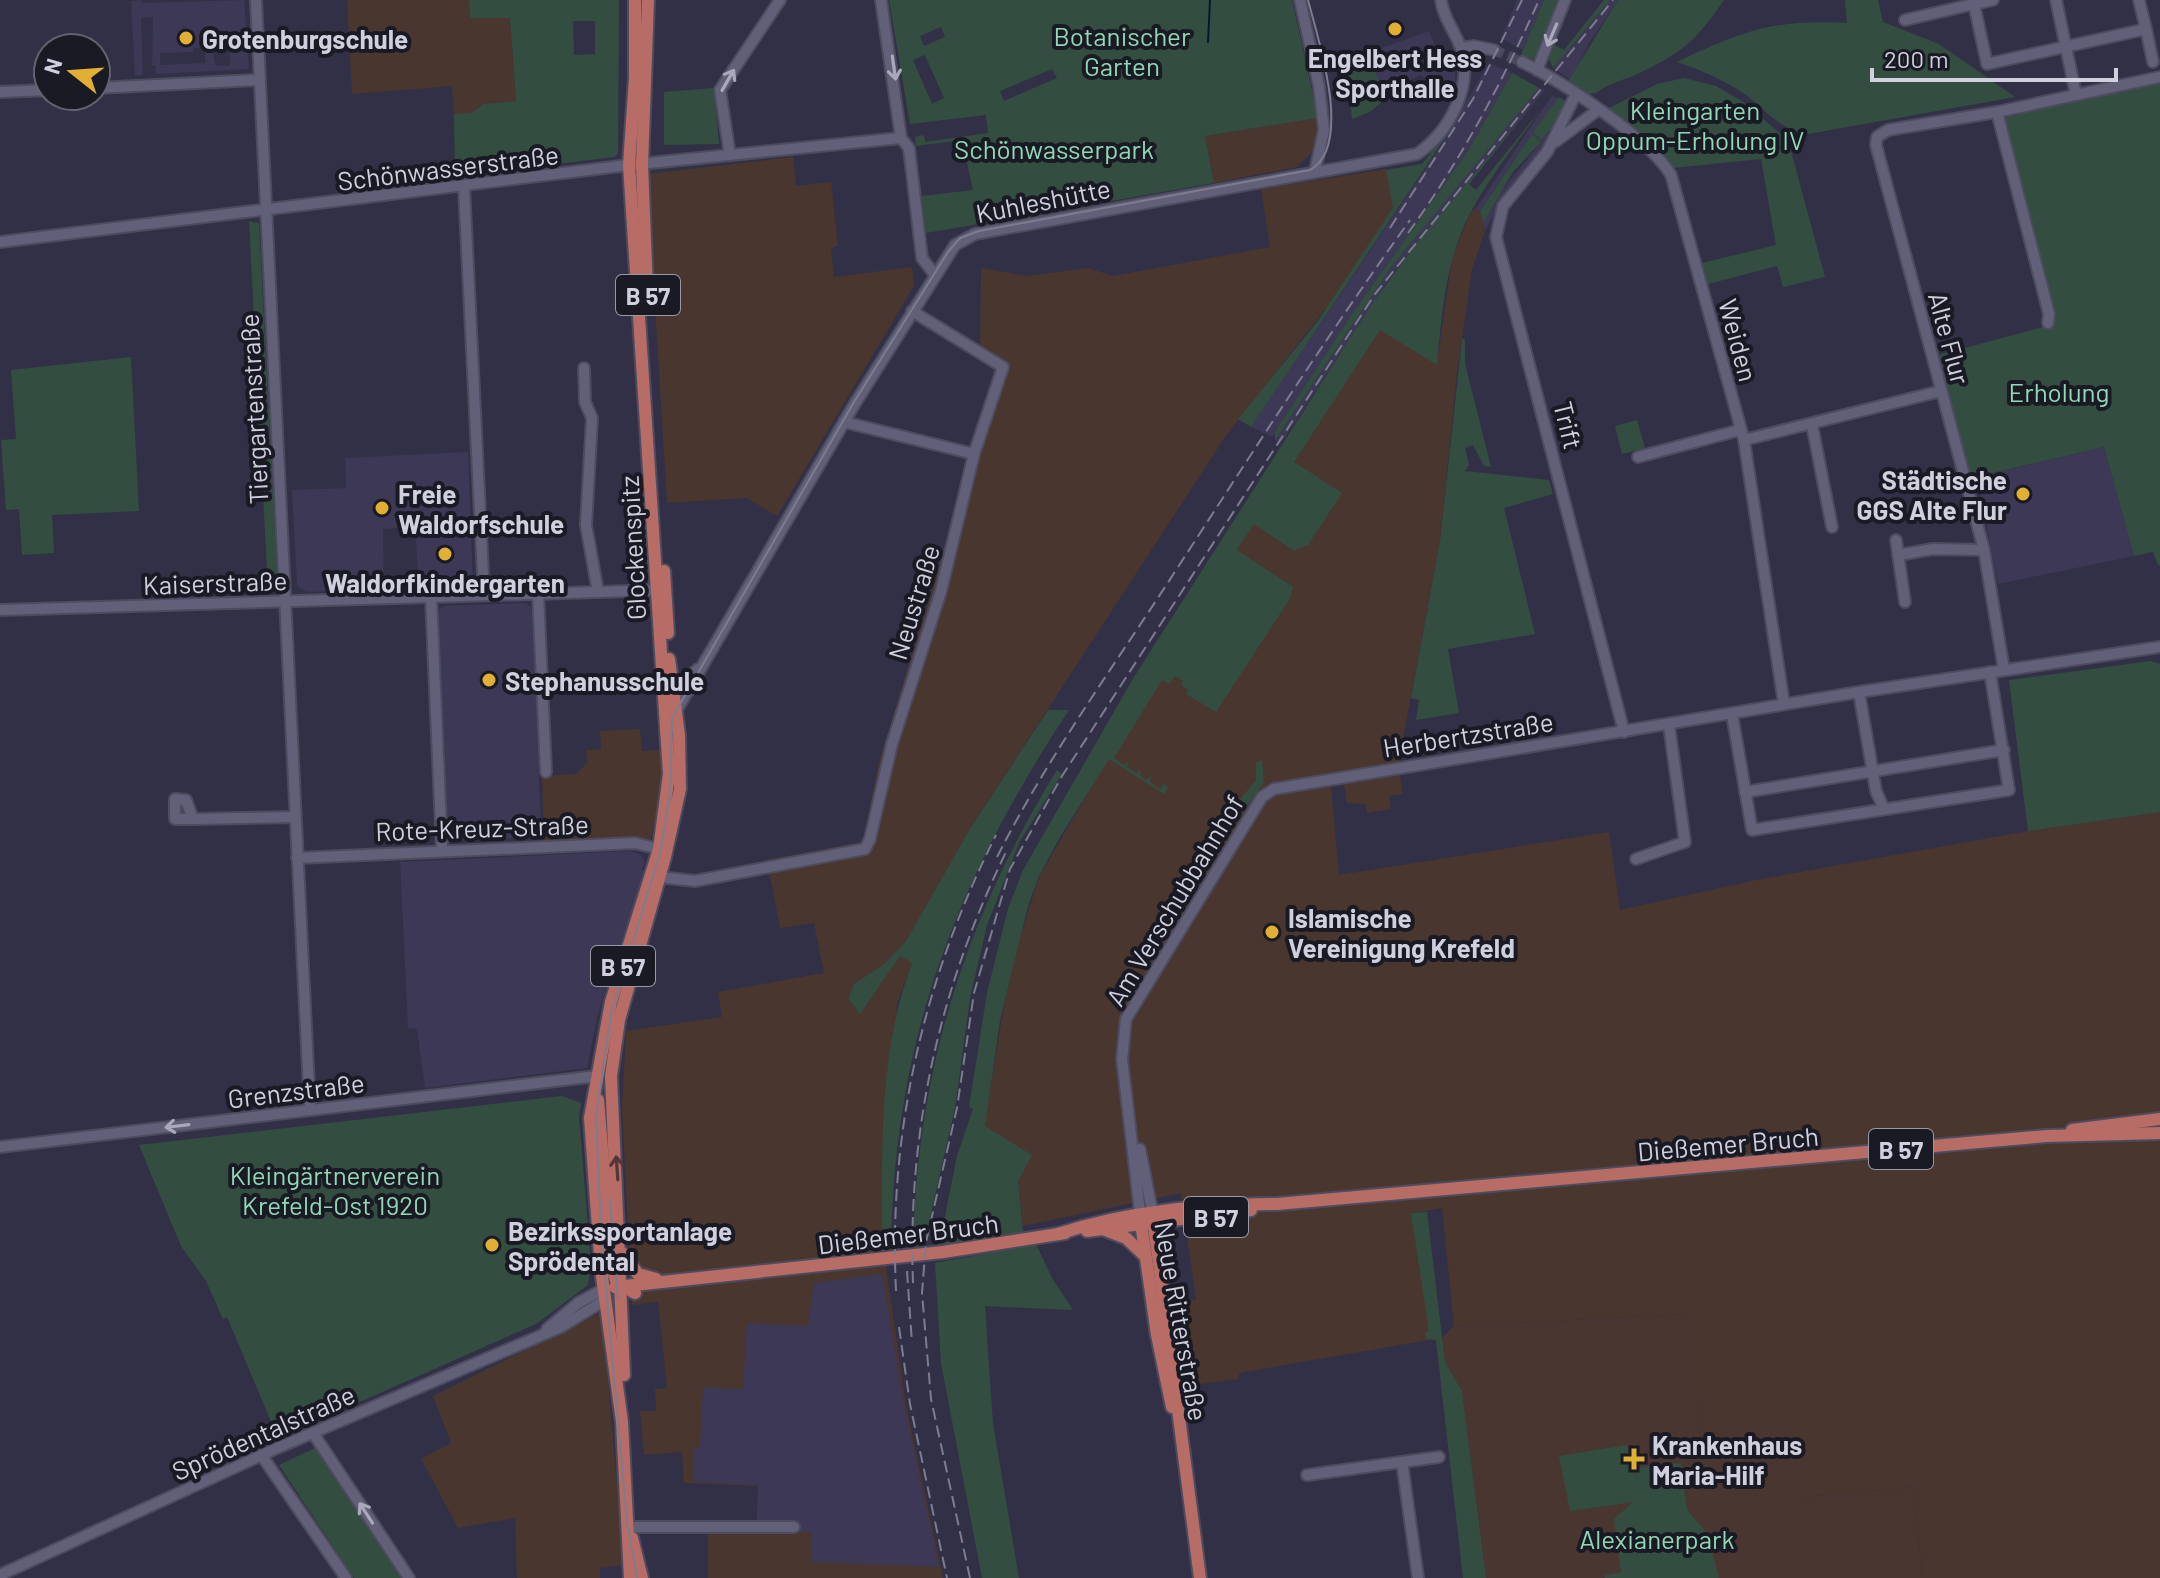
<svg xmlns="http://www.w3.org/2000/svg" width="2160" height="1578" font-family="Barlow,sans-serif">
<rect width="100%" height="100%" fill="#323047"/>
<g fill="#49362f">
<polygon points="347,0 469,0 470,18 510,18 516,101 485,104 471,113 454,114 452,86 352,94"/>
<polygon points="1318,118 1318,135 1313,151 1297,167 1214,183 1205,136"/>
<polygon points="793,157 796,186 831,182 838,246 831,248 834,277 912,267 914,286 777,516 747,498 667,503 647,174"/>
<polygon points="1386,169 1393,208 1341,289 1225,437 971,827 906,941 884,964 854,984 848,998 860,1013 900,956 912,963 897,1003 885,1259 906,1405 943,1578 708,1578 708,1532 756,1533 758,1486 684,1483 682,1452 644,1455 640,1411 656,1411 655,1389 667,1388 658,1302 632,1305 622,1111 626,1031 722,1017 718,992 824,973 814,923 780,928 767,860 863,842 879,762 949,533 968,450 998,369 980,356 981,268 1028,276 1088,268 1113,276 1270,247 1261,189"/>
<polygon points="1472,209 1480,211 1485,231 1472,269 1457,372 1440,541 1396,776 1400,776 1403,794 1389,796 1391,809 1367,813 1366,804 1347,803 1344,784 1331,786 1339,875 1609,832 1620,910 1756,880 2028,831 2160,812 2160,1578 1922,1578 1914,1487 1803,1497 1703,1432 1687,1314 1454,1326 1442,1208 1418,1212 1435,1339 1239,1373 1239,1379 1186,1386 1173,1303 1196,1300 1181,1193 1023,1226 1018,1181 1031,1155 984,1126 1010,969 1039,877 1163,663 1380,329 1437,364 1452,258"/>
<polygon points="640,729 642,751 662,750 660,797 651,839 544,842 542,776 576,774 587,763 586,750 601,749 600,731"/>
<polygon points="602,1312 624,1565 600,1568 600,1578 517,1578 515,1518 458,1528 421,1459 451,1443 433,1396"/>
</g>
<g fill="#3c3855" fill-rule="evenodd">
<path d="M 141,0 L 142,3 L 244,0 L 249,69 L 156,74 L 155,65 L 152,65 L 153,17 L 141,18 L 143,75 L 135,76 L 131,1 ZM 220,35 L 229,35 L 230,66 L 217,66 L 214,61 L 215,38 ZM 193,48 L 205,48 L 205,63 L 160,65 L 160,53 L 193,52 Z"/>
<polygon points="1517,0 1544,0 1523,50 1501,38"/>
<polygon points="1610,0 1618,0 1589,43 1571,80 1553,68"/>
<polygon points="1429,31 1443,64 1455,64 1455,92 1449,102 1421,75 1383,91 1368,53"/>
<polygon points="1489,63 1512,73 1468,151 1352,314 1272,437 1251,427 1438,150"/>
<polygon points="1538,87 1545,90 1394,272 1280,445 1275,440 1392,266"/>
<polygon points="1552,95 1558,99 1533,132 1541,139 1549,132 1556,130 1555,135 1501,200 1485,231 1483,223 1495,199 1541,142 1532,134 1480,211 1475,210"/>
<polygon points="2104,447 2134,556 1998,584 1977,477"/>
<polygon points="468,452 473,585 419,588 415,527 383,529 384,589 307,592 297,586 292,490 346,488 345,458"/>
<polygon points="526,603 533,608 541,837 453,840 448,834 438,611 444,606"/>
<polygon points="631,851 640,854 645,861 642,870 646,871 598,1013 587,1068 425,1088 417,1029 408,1028 400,862"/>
<polygon points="882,1274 904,1405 939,1567 811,1562 812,1532 756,1533 758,1485 693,1482 694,1449 700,1447 703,1387 743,1389 747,1323 808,1326 814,1283"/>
</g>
<polygon fill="#493630" points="1688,1314 1703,1432 1792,1426 1804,1497 1914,1487 1922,1578 1486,1578 1462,1391 1445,1362 1442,1338 1454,1326"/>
<g fill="#334e40" fill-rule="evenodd">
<path d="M 469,0 L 619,0 L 618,153 L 615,157 L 455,176 L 454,114 L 471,113 L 484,104 L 516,101 L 510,18 L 470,18 ZM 573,21 L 595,21 L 595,54 L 574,55 Z"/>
<path d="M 889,0 L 1292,0 L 1318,118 L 1205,136 L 1214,183 L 926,233 L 922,196 L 973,190 L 962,140 L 916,146 L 915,137 L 924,135 L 925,142 L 988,133 L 986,115 L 910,124 ZM 941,27 L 945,37 L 924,46 L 920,36 ZM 925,55 L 944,98 L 932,104 L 913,60 ZM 1052,69 L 1057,78 L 1004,101 L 1000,91 Z"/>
<polygon points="1544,0 1560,0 1536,57 1530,61 1520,57"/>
<polygon points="1604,0 1610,0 1553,68 1549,59 1554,45 1564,50"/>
<path d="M 1618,0 L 1724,0 C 1695,42 1682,53 1635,75 C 1621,81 1607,84 1596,93 L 1584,95 L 1566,85 Z"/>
<path d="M 1845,0 L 1878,0 L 1883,22 L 1939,44 L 2015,97 L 1808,134 C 1776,129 1766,108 1740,91 C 1721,79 1699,69 1677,62 C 1743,31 1773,19 1847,23 Z"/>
<polygon points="1368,53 1386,98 1370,112 1352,119 1346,60"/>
<polygon points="1512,73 1538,87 1537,90 1392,266 1275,440 1275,432 1352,314 1468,151"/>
<polygon points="1684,78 1716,86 1742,101 1788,140 1825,277 1783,287 1777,266 1708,284 1702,263 1776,245 1761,159 1673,168 1663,153 1607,109 1657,84"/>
<polygon points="2160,84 2160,565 2158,565 2153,552 2134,556 2104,447 1970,478 1938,355 2055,324 2001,118"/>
<polygon points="714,88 719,144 664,145 664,92"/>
<polygon points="1559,97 1566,102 1555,124 1541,140 1533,132"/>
<path d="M 1537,99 L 1469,184 L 1476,190 L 1543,107 C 1514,148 1477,191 1460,236 C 1444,277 1441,322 1437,365 L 1380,330 L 1294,462 L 1342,493 L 1308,545 L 1294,551 L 1254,524 L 1237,550 L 1293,587 L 1289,600 L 1216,712 L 1186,694 L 1188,690 L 1181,685 L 1183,681 L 1175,676 L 1169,684 L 1162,680 L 1114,758 L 1124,765 L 1129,761 L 1127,767 L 1136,773 L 1141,769 L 1140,775 L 1146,780 L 1151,775 L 1150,782 L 1160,789 L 1164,784 L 1168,787 L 1164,794 L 1109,759 L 1060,837 L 1039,876 L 1028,906 L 1000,1020 L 985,1126 L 1032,1155 L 1018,1181 L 1023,1232 L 939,1246 L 957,1156 L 973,1109 L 969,1107 L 987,993 L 1008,909 L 1023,870 L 1134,677 L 1372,304 L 1414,247 Z"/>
<polygon points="1453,126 1251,427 1238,419 1317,322 1393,208 1386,170 1422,164"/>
<polygon points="1532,134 1541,142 1513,172 1483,223 1480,211"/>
<polygon points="249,221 259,223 278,592 268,591"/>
<polygon points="1462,339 1465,339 1465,364 1491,467 1484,466 1473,445 1465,448 1469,465 1465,471 1549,480 1553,494 1504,508 1535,634 1448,649 1459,713 1416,720 1419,700 1411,698 1440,541"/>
<polygon points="131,357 139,511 52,515 54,553 22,555 19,509 6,510 1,440 16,439 11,370"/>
<polygon points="1637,420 1645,448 1622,454 1615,426"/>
<polygon points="2151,661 2160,664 2160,812 2028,831 2009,680"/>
<path d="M 1048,710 L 1069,710 C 953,886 892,1046 891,1258 L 882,1259 C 883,1159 876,1059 912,963 L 900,956 L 860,1014 L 848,998 L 854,984 L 884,964 L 906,941 L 971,827 Z"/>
<polygon points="1262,760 1264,782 1221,843 1157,948 1150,949 1145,945 1233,808 1256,780 1256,763"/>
<path d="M 1057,770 L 1062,774 L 1019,843 L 987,925 L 970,998 L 955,1108 L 923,1248 L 913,1249 C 917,1072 964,921 1057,770 Z"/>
<polygon points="562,1096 581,1103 579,1116 591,1263 588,1285 536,1324 278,1438 227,1317 223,1319 206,1281 181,1246 139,1145"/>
<polygon points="1427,1212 1445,1362 1462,1391 1486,1578 1463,1578 1436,1340 1426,1339 1425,1332 1429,1331 1411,1213"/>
<polygon points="1036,1244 1052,1278 1073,1310 985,1306 993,1424 1019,1578 982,1578 941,1363 935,1263"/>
<polygon points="1627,1445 1635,1475 1636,1468 1681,1463 1687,1510 1707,1533 1719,1578 1605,1578 1605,1575 1621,1572 1614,1519 1633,1502 1570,1511 1559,1456"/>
<polygon points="315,1448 317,1450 401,1578 354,1578 279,1465"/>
</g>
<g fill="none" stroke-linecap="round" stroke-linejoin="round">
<polyline stroke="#041832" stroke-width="2" points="1208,42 1210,0"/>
<polyline stroke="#4a485e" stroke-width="10" stroke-dasharray="10 5" stroke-linecap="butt" points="1494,50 1522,62"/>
<defs>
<g id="minor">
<polyline points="256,0 310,1110"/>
<polyline points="881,0 901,138"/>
<polyline points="1300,0 1319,86 1324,130 1315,171"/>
<polyline points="1993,0 1974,4 1987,64 2146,29 2139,0"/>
<polyline points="2056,0 2076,95"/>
<polyline points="1905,20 1974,4 1973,0"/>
<polyline points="2146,29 2153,62"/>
<polyline points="1461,48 1474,46 1494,50"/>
<path d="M 1522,62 C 1561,81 1650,139 1671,175 L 1744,440 L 1784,704"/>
<polyline points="1537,70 1565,0"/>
<polyline points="96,88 258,80"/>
<polyline points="0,92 48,90"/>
<polyline points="1575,96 1547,152 1503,206 1496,237 1624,732"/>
<polyline points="1997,112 2049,314 2048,323"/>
<polyline points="901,138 909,148 922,258 935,275"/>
<polyline points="1555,142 1598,110"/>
<polyline points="730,155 720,90 780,0"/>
<polyline points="464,187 484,595"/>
<polyline points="0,242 629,165 901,138"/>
<polyline points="584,368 585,402 592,418 586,525 598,592"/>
<polyline points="844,422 974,454"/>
<polyline points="1812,425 1832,527"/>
<polyline points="1744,440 1941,391"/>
<polyline points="1638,457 1740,430"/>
<polyline points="1896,540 1905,602"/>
<polyline points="1898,555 1933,549 1984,550"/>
<polyline points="538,593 546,772"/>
<polyline points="431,596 442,850"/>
<polyline points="0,610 663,590"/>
<polyline points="2004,670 1984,550 1876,145 1877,137 1888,130 1997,112 2160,77"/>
<polyline points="671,692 698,669"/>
<polyline points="1859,692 1876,791 1884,809"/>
<path d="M 675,713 L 854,405 L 955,245 L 975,234 L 1417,154 C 1449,132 1475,85 1460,46 C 1454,30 1443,17 1441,0"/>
<polyline points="1732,714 1752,830 2009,790 1990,672"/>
<polyline points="1745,792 2004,750"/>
<polyline points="193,819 175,819 175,799 186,800 193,819 295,817"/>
<polyline points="297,858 635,843 659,849 664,854"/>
<polyline points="1636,859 1685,842 1669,725"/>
<polyline points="659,877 695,881 865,849 870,839 892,744 941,591 974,454 1003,367 912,311"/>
<polyline points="0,1147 597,1076"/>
<polyline points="1140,1149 1152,1210"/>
<polyline points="1140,1212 1122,1059 1126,1019 1262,797 1274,789 1859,692 2160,647"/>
<polyline points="547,1329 578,1303 604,1289"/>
<polyline points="313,1433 409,1578"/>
<polyline points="262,1456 346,1578"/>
<polyline points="1402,1462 1439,1457"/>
<polyline points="1307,1475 1402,1462 1418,1578"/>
<polyline points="629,1527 794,1527"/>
<polyline points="0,1575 277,1448 561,1327 605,1300"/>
</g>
<g id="major">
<polyline points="647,289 642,165 648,0"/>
<polyline points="664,571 668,633"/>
<polyline points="598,1100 612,1269 617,1283 635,1293"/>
<polyline points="2072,1130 2160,1119"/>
<polyline points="1140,1216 1157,1335 1172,1407"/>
<polyline points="1153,1218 1200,1578"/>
<polyline points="1105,1230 1126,1238 1145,1256"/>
<polyline points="1087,1231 1251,1210"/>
<path d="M 1058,1234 C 1131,1210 1201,1205 1277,1204 L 2047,1136 L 2160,1133"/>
<polyline points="622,1253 638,1274 656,1279"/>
<polyline points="615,1287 943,1252 1065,1233"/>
<polyline points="624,1375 611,1076 619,1020 665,857 680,789 679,735 669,659"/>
<polyline points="632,1538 642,1578"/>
<polyline points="630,1578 622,1422 601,1269 590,1118 611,1002 659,849 669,774 629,165 635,78 635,0"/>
</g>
</defs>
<use href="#minor" stroke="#4d4b5e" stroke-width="14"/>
<use href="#major" stroke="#4d4b5e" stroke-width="16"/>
<use href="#minor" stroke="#626079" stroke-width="10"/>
<use href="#major" stroke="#b86c66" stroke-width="12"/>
<g stroke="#7d7c8f" stroke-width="2">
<polyline points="610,1200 618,1299"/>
<path d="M 637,1578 L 627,1522 L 601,1231 L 596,1115 L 611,1014 L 661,850 L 670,794 L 672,718 L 854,402 L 948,252 L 960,238 L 979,231 L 1310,170 C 1354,146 1318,39 1308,0"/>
</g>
<g stroke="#7d7c8f" stroke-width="2" stroke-dasharray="12 6" stroke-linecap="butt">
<polyline points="1390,228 1473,99 1522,0"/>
<path d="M 1408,233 C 1461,160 1502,83 1539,0"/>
<path d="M 997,857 C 1045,762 1109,673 1167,584 C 1247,461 1325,338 1410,220"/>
<polyline points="907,1271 912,1343"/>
<path d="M 913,1283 C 907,1131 940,986 1007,850"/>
<path d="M 896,1291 C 888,1131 924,978 996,835"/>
<polyline points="899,1327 910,1404 947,1578"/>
<polyline points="970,1578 931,1399 922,1293 926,1242 957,1108 974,993 1010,869 1062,776 1375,294 1613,0"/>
</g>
</g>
<defs><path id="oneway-shaft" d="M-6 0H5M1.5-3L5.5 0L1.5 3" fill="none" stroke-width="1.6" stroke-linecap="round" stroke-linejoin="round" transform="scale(2)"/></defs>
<g stroke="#aaa8bb">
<use href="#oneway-shaft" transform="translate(1552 35) rotate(113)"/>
<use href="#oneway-shaft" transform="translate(894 68) rotate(82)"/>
<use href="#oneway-shaft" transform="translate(728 80) rotate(-60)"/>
<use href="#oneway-shaft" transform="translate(177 1126) rotate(173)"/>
<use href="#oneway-shaft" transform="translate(366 1513) rotate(-123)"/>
</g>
<use stroke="#51373b" href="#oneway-shaft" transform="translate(617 1168) rotate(-94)"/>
<g fill="#e1af34" stroke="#1a1a24" stroke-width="3">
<circle cx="1395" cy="29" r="8"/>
<circle cx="186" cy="38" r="8"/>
<circle cx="2023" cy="494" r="8"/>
<circle cx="382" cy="508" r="8"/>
<circle cx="445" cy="554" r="8"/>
<circle cx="489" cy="680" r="8"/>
<circle cx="1272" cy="932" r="8"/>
<circle cx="492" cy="1245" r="8"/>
<path d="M1630 1447h8v8h8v8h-8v8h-8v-8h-8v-8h8z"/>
</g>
<g text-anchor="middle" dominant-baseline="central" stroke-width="8" stroke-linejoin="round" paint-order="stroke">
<g fill="#1a1a24" stroke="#9999a6" stroke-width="2">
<rect x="616" y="275" width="64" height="40" rx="6"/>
<rect x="591" y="946" width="64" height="40" rx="6"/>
<rect x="1869" y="1129" width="64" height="40" rx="6"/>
<rect x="1184" y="1197" width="64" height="40" rx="6"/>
</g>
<g font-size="24" font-weight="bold" fill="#d0cfde">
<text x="648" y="295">B 57</text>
<text x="623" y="966">B 57</text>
<text x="1901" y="1149">B 57</text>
<text x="1216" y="1217">B 57</text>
</g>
<g font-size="26" fill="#91d8b4" stroke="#1a1a24">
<text x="1122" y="35">Botanischer<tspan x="1122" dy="30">Garten</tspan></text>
<text x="1695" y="109">Kleingarten<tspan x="1695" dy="30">Oppum-Erholung IV</tspan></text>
<text x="1054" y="148">Schönwasserpark</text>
<text x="2059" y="391">Erholung</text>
<text x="335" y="1174">Kleingärtnerverein<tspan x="335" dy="30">Krefeld-Ost 1920</tspan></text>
<text x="1657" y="1538">Alexianerpark</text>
</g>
<g font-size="26" font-weight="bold" fill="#d0cfde" stroke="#1a1a24" text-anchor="start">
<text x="202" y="38">Grotenburgschule</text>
<text x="1395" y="57" text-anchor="middle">Engelbert Hess<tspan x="1395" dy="30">Sporthalle</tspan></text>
<text x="2007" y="479" text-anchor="end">Städtische<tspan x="2007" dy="30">GGS Alte Flur</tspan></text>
<text x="398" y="493">Freie<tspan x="398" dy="30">Waldorfschule</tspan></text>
<text x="445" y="582" text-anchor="middle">Waldorfkindergarten</text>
<text x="505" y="680">Stephanusschule</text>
<text x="1288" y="917">Islamische<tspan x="1288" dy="30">Vereinigung Krefeld</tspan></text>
<text x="508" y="1230">Bezirkssportanlage<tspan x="508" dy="30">Sprödental</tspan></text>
<text x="1652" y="1444">Krankenhaus<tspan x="1652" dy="30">Maria-Hilf</tspan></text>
</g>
<g font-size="26" fill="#d0cfde" stroke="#1a1a24">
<text transform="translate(448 167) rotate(-7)">Schönwasserstraße</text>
<text transform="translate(1043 200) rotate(-11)">Kuhleshütte</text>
<text transform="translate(1950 338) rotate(75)">Alte Flur</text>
<text transform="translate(1739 340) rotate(75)">Weiden</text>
<text transform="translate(253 409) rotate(-93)">Tiergartenstraße</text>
<text transform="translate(1569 425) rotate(76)">Trift</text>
<text transform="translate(632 548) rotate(-93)">Glockenspitz</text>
<text transform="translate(215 582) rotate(-2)">Kaiserstraße</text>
<text transform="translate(913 602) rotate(-73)">Neustraße</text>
<text transform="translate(1468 734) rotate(-9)">Herbertzstraße</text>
<text transform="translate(482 827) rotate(-2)">Rote-Kreuz-Straße</text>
<text transform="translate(1174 900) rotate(-59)">Am Verschubbahnhof</text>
<text transform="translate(296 1090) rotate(-7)">Grenzstraße</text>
<text transform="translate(1728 1143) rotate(-5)">Dießemer Bruch</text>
<text transform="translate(908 1233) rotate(-7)">Dießemer Bruch</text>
<text transform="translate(1182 1321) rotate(80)">Neue Ritterstraße</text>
<text transform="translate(263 1432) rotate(-24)">Sprödentalstraße</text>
</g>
</g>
<g transform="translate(72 72) rotate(287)"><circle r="38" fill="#1a1a24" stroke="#63626e" stroke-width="2"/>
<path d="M0-6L14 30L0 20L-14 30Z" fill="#e1af34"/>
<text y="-12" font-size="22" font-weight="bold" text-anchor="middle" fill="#d0cfde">N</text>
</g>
<path d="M1872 68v12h244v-12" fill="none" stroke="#d0cfde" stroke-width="4"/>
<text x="1884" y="68" font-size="24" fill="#d0cfde" stroke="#1a1a24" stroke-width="6" paint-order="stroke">200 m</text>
</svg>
